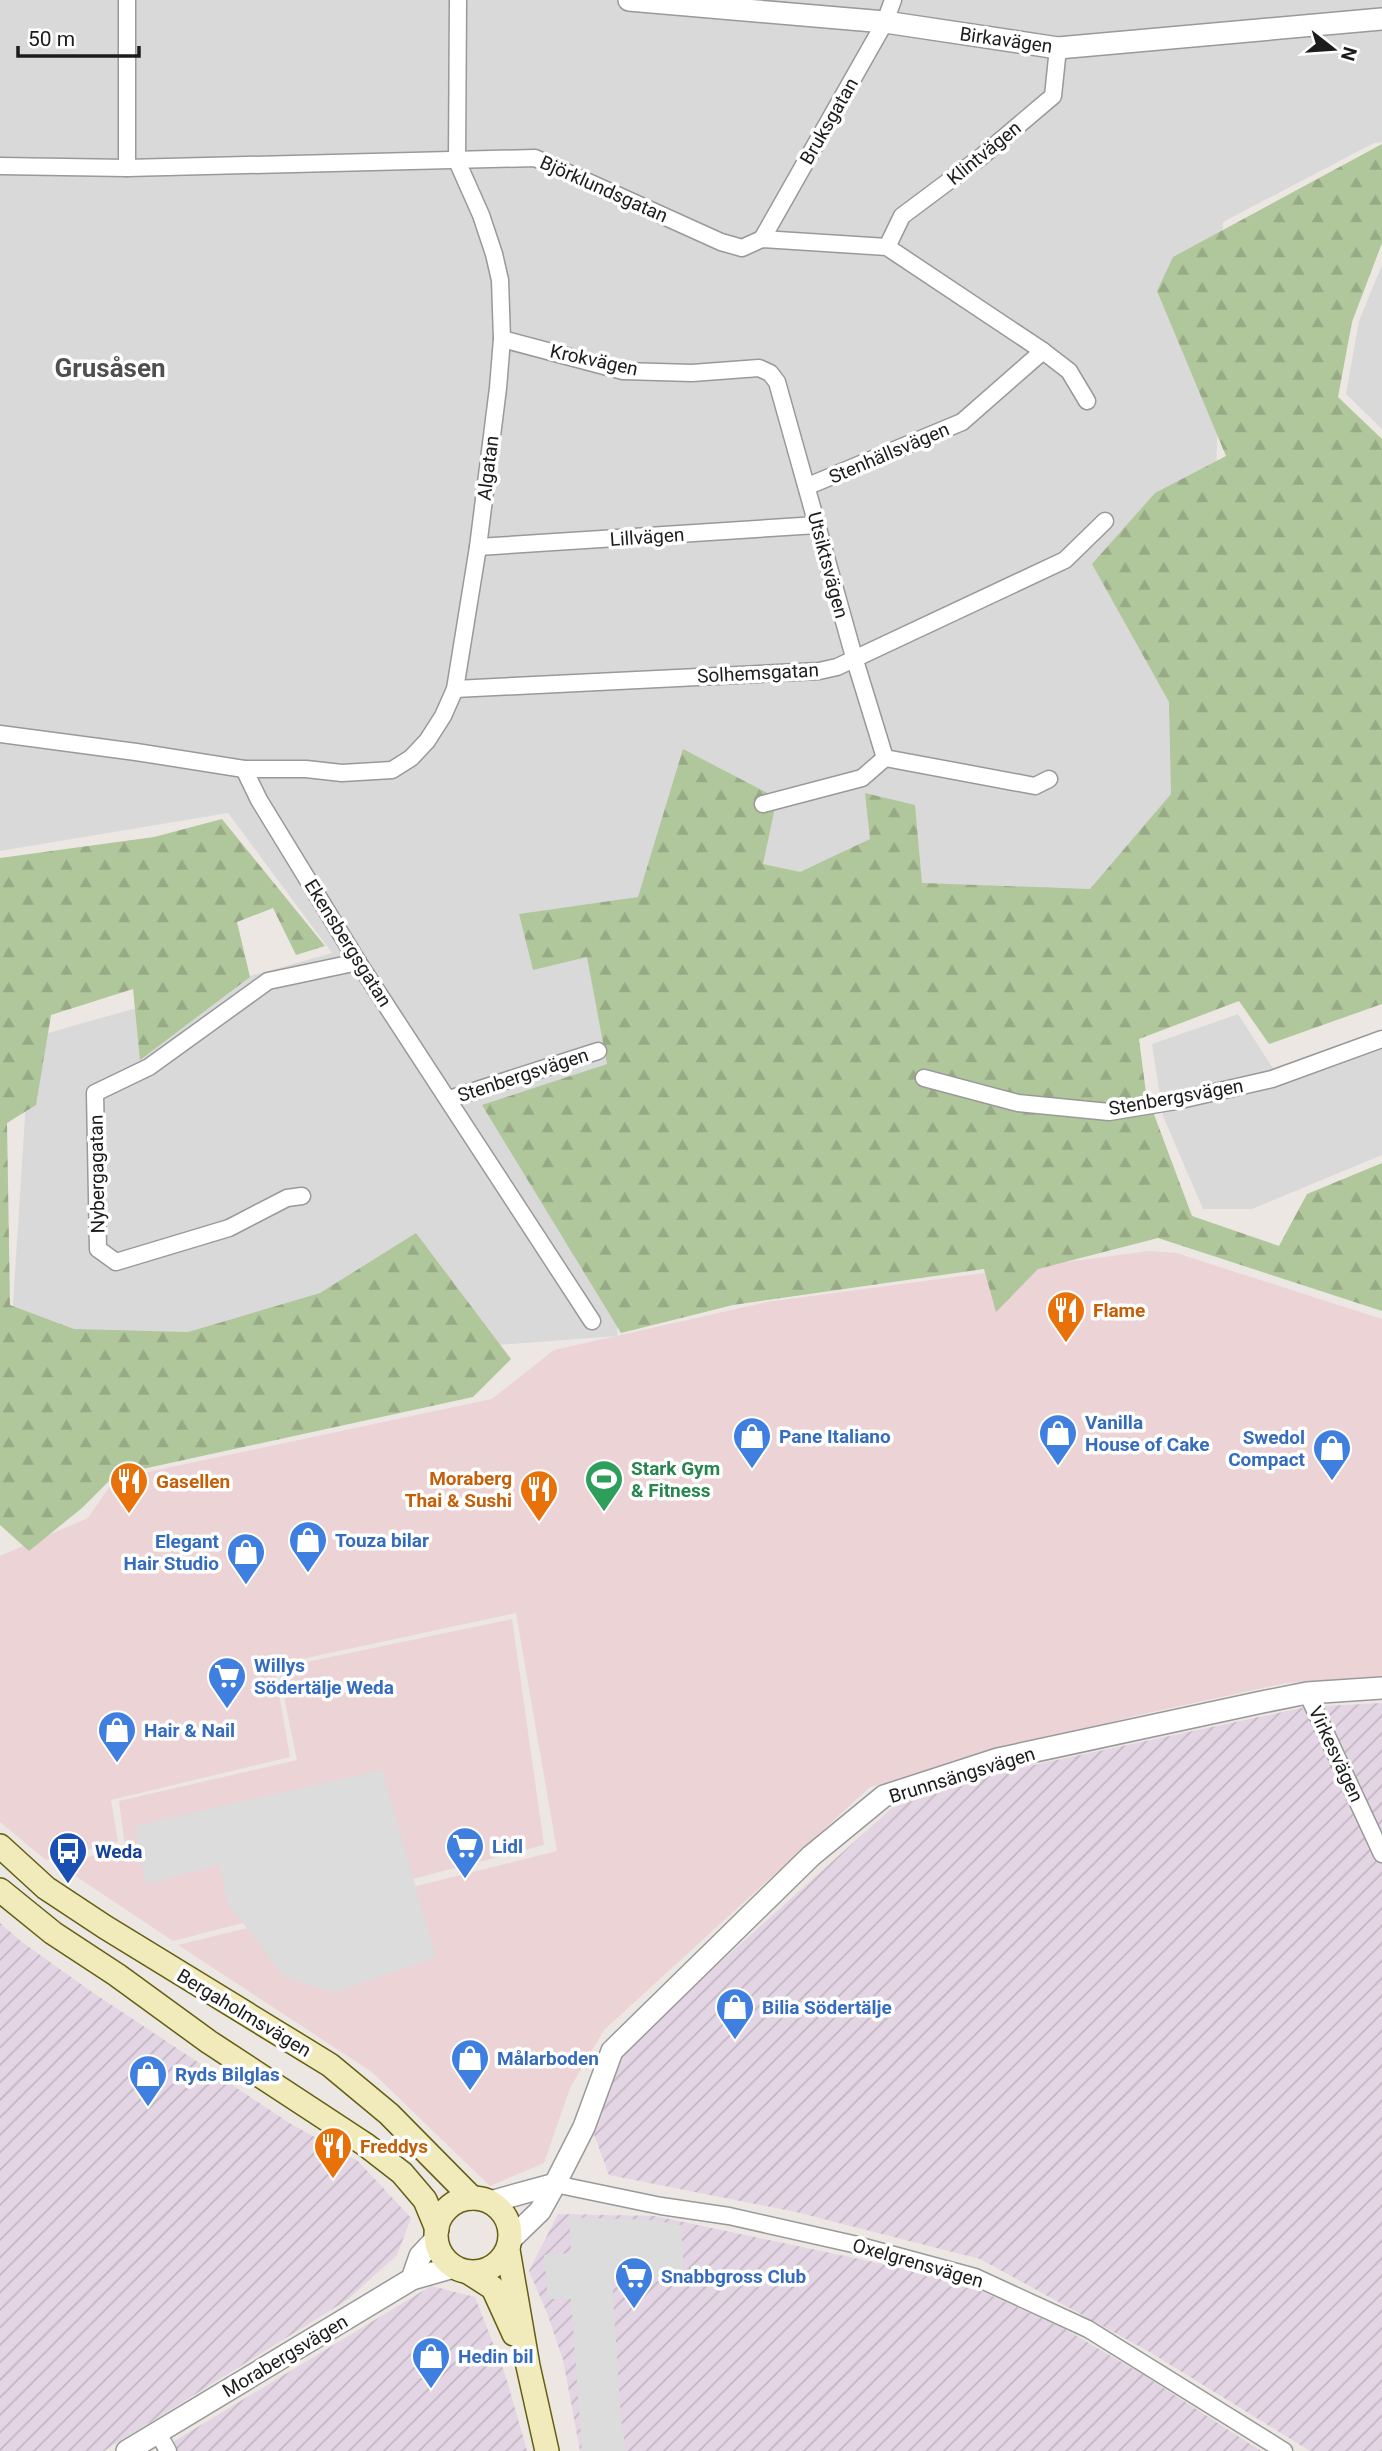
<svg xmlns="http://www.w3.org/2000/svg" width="1382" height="2451" font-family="Roboto,sans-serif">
<defs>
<pattern id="industrial-furrows" width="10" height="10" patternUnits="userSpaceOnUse" patternTransform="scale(1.75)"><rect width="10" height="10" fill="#e4d5e4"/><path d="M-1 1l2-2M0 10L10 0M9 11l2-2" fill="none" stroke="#c3b6c3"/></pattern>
<pattern id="forest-firs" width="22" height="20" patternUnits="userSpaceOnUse" patternTransform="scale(1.75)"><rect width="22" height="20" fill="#b0c79b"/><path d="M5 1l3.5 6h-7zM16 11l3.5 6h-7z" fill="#97aa85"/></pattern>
</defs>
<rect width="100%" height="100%" fill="#ece7e2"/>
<g fill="#dad9d9">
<polygon points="0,0 1382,0 1382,142 1374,143 1223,222 1205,883 635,923 617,1336 8,1382 30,1038 332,953 228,813 0,851"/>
<polygon points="1382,265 1382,429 1346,394 1359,321"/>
<polygon points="1238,1014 1283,1084 1382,1049 1382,1155 1252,1209 1203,1209 1163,1116 1152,1044"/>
</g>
<g fill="#ebd3d6">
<polygon points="1149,1251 1176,1253 1382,1319 1382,1676 1286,1683 1134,1716 870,1787 604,2030 570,2088 544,2163 490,2186 372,2072 178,1945 557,1851 516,1613 274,1665 290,1757 111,1800 118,1842 46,1860 0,1822 0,1556 88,1518 115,1479 492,1399 554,1350 767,1302"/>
<polygon points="512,1619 544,1845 173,1941 59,1865 125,1847 119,1801 297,1760 278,1668"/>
</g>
<g fill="url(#industrial-furrows)">
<polygon points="1382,1703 1382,2451 1310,2451 1148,2351 980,2259 796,2212 609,2175 592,2129 623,2049 892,1808 962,1783 1033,1765 1306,1707"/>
<polygon points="0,1923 22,1942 89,1990 291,2124 358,2161 411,2218 397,2255 347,2300 104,2451 0,2451"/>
<polygon points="558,2214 655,2216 930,2274 979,2290 1063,2328 1142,2374 1261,2451 580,2451 563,2360 547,2313 529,2271"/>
<polygon points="431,2286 475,2297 506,2377 527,2451 158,2451"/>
</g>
<g fill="url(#forest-firs)">
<polygon points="1382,144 1382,243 1352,322 1338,397 1382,439 1382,1004 1269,1044 1239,1001 1139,1039 1146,1093 1192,1216 1279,1246 1307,1194 1382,1163 1382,1311 1158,1238 1038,1269 996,1312 984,1269 733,1305 621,1333 482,1105 607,1064 587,957 533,970 519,914 638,897 683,749 777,798 763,864 800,872 870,839 865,793 915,805 922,883 1090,889 1171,794 1169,702 1092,564 1155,493 1226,456 1157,291 1173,257"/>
<polygon points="222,819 325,946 296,955 273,908 237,922 250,977 140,1060 133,989 51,1015 36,1105 7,1123 10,1305 74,1329 188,1332 320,1293 416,1233 511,1359 473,1397 115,1475 82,1508 29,1551 0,1525 0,858 154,837"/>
</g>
<g fill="#dcdcdc">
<polygon points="382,1770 436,1957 333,1993 284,1977 227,1902 220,1865 146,1884 134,1826"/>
<polygon points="569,2217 651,2220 681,2225 684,2275 612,2280 621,2419 626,2451 582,2451 571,2299 548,2299 544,2255 571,2253"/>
</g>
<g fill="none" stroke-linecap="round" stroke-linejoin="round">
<defs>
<g id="minor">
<polyline points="0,166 127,168 535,158 721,242 742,248 762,239 887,247 1043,351"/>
<polyline points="127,168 127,0"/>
<polyline points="762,239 885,22 893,0"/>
<polyline points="887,247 902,216 981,157 1053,96 1058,48"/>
<polyline points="502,339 623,371 692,373 759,368 770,373 777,382 854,657 885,758 1035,786 1049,779"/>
<polyline points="808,486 962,422 1043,351 1069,371 1087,401"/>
<polyline points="478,547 817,525"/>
<polyline points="455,689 819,671 837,667 1065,560 1105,521"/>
<polyline points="0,734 136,752 244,769 306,769 342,773 392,770 411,758 427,741 443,716 455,689 478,547 498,388 502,339 500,280 494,254 481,215 457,161 458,0"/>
<polyline points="244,769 259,800 358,962 592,1321"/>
<polyline points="763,804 862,778 885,758"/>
<polyline points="924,1078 1018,1103 1109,1112 1176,1101 1272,1079 1382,1039"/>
<polyline points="449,1099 598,1051"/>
<polyline points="302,1196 287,1198 229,1228 116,1262 98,1249 95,1093 149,1067 268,981 358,962"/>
<polyline points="1307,1693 1382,1854"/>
<polyline points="555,2184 661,2206 729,2216 853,2244 975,2277 1088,2329 1284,2451"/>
<polyline points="158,2433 168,2451"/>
</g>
<g id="tertiary">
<polyline points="629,0 885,22 1058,48 1382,19"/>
<polyline points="490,2202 555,2184"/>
<polyline points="510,2240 540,2211 555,2184 584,2127 612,2051 811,1856 884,1796 998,1759 1262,1702 1307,1693 1382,1688"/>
<polyline points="412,2279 420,2256 435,2240"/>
<polyline points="127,2451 412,2279 454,2267"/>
</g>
<g id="secondary">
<polyline points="0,1846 46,1888 105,1927 330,2065 389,2114 472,2198"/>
<polyline points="0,1890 53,1933 117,1975 209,2042 366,2145 402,2173 425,2200 437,2229"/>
<circle cx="473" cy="2235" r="37"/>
<polyline points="508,2250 528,2366 547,2451"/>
<polyline points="468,2272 493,2288 514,2334"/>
</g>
</defs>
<use href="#minor" stroke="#999" stroke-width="19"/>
<use href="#tertiary" stroke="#999" stroke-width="24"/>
<use href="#secondary" stroke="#645e11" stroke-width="26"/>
<use href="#minor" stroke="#fff" stroke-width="16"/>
<use href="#tertiary" stroke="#fff" stroke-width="21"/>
<use href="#secondary" stroke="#f1eabb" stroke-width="23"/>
</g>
<defs>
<symbol id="restaurant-pin" viewBox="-11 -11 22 30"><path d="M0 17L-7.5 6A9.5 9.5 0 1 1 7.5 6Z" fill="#e8710a" stroke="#fff"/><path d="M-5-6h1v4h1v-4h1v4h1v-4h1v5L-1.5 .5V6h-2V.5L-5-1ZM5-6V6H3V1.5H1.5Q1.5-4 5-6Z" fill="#fff"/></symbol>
<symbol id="shop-pin" viewBox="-11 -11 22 30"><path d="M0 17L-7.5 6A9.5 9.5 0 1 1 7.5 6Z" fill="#3f7fe0" stroke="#fff"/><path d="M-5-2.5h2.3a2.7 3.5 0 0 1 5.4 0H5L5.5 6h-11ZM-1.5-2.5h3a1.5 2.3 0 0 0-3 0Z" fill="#fff"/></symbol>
<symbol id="stadium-pin" viewBox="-11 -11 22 30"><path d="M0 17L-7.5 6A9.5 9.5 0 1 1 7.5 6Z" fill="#2e9e5b" stroke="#fff"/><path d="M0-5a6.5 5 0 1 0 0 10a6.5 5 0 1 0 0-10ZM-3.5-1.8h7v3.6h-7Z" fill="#fff"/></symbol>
<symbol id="supermarket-pin" viewBox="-11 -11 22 30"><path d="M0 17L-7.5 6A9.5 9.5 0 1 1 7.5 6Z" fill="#3f7fe0" stroke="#fff"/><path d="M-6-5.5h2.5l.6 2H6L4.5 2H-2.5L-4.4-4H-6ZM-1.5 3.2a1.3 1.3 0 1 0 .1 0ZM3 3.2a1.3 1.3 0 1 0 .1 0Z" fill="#fff"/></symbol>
<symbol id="bus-pin" viewBox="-11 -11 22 30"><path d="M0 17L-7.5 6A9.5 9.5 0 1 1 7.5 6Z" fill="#1a4fb4" stroke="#fff"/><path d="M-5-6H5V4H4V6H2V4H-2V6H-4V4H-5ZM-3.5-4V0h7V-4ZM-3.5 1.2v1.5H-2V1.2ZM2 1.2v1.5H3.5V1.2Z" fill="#fff"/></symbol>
</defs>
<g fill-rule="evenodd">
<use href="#restaurant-pin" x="1044" y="1288" width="44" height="60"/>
<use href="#shop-pin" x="1036" y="1411" width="44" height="60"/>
<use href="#shop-pin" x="730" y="1414" width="44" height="60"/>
<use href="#shop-pin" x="1310" y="1426" width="44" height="60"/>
<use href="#stadium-pin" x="582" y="1457" width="44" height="60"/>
<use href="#restaurant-pin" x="107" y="1459" width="44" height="60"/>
<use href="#restaurant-pin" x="517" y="1467" width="44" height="60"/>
<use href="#shop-pin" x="286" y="1518" width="44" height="60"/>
<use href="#shop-pin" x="224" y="1530" width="44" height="60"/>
<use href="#supermarket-pin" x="205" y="1654" width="44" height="60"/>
<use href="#shop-pin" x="95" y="1708" width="44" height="60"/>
<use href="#supermarket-pin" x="443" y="1824" width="44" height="60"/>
<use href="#bus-pin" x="46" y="1829" width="44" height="60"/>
<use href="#shop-pin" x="713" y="1985" width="44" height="60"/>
<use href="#shop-pin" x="448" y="2036" width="44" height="60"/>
<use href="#shop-pin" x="126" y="2052" width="44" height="60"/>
<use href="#restaurant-pin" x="311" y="2124" width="44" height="60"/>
<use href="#supermarket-pin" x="612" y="2254" width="44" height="60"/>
<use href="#shop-pin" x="409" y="2334" width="44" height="60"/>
</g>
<g text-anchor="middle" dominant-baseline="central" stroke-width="7" stroke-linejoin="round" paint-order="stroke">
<g font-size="19" fill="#1c1c1c" stroke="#fff">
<text transform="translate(1006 40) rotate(8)">Birkavägen</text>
<text transform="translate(829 121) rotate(-60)">Bruksgatan</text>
<text transform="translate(984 153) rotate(-39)">Klintvägen</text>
<text transform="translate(604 189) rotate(24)">Björklundsgatan</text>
<text transform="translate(594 360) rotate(12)">Krokvägen</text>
<text transform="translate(889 453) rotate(-23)">Stenhällsvägen</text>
<text transform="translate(488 468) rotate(-83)">Algatan</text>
<text transform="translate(647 537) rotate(-4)">Lillvägen</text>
<text transform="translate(828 565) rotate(75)">Utsiktsvägen</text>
<text transform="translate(758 673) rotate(-3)">Solhemsgatan</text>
<text transform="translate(348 943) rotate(58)">Ekensbergsgatan</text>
<text transform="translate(523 1075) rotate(-18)">Stenbergsvägen</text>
<text transform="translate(1176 1097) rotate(-10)">Stenbergsvägen</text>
<text transform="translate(97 1174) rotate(-91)">Nybergagatan</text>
<text transform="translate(1336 1754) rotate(65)">Virkesvägen</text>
<text transform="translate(962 1775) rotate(-17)">Brunnsängsvägen</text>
<text transform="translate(244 2013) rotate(31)">Bergaholmsvägen</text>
<text transform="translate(918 2263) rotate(16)">Oxelgrensvägen</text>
<text transform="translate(285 2356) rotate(-31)">Morabergsvägen</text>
</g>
<g font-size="19" font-weight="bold" fill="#c56008" stroke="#fff" text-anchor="start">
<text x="1093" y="1310">Flame</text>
<text x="512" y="1478" text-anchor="end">Moraberg<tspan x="512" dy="22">Thai &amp; Sushi</tspan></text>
<text x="156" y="1481">Gasellen</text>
<text x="360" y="2146">Freddys</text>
</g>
<g font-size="19" font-weight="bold" fill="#366cbe" stroke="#fff" text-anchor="start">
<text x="1085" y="1422">Vanilla<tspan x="1085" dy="22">House of Cake</tspan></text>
<text x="779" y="1436">Pane Italiano</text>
<text x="1305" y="1437" text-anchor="end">Swedol<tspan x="1305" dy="22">Compact</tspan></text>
<text x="335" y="1540">Touza bilar</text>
<text x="219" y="1541" text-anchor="end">Elegant<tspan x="219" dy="22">Hair Studio</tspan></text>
<text x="254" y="1665">Willys<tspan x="254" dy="22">Södertälje Weda</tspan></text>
<text x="144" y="1730">Hair &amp; Nail</text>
<text x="492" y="1846">Lidl</text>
<text x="762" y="2007">Bilia Södertälje</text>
<text x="497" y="2058">Målarboden</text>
<text x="175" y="2074">Ryds Bilglas</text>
<text x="661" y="2276">Snabbgross Club</text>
<text x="458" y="2356">Hedin bil</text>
</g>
<g font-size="19" font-weight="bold" fill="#27864d" stroke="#fff" text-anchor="start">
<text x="631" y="1468">Stark Gym<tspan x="631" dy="22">&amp; Fitness</tspan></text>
</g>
<g font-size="19" font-weight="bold" fill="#164399" stroke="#fff" text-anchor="start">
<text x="95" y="1851">Weda</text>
</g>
<g font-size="26" font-weight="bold" fill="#4f4f4f" stroke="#fff">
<text x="110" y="368">Grusåsen</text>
</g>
</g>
<g transform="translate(1333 49) rotate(107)" stroke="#ffffff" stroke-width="5" paint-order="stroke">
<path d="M0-5L12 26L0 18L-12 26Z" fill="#1c1c1c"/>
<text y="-10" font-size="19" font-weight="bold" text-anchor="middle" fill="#1c1c1c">N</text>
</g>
<path d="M18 46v10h121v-10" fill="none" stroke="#1c1c1c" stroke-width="3.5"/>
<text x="28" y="46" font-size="21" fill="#1c1c1c" stroke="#ffffff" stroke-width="5" paint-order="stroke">50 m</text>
</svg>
